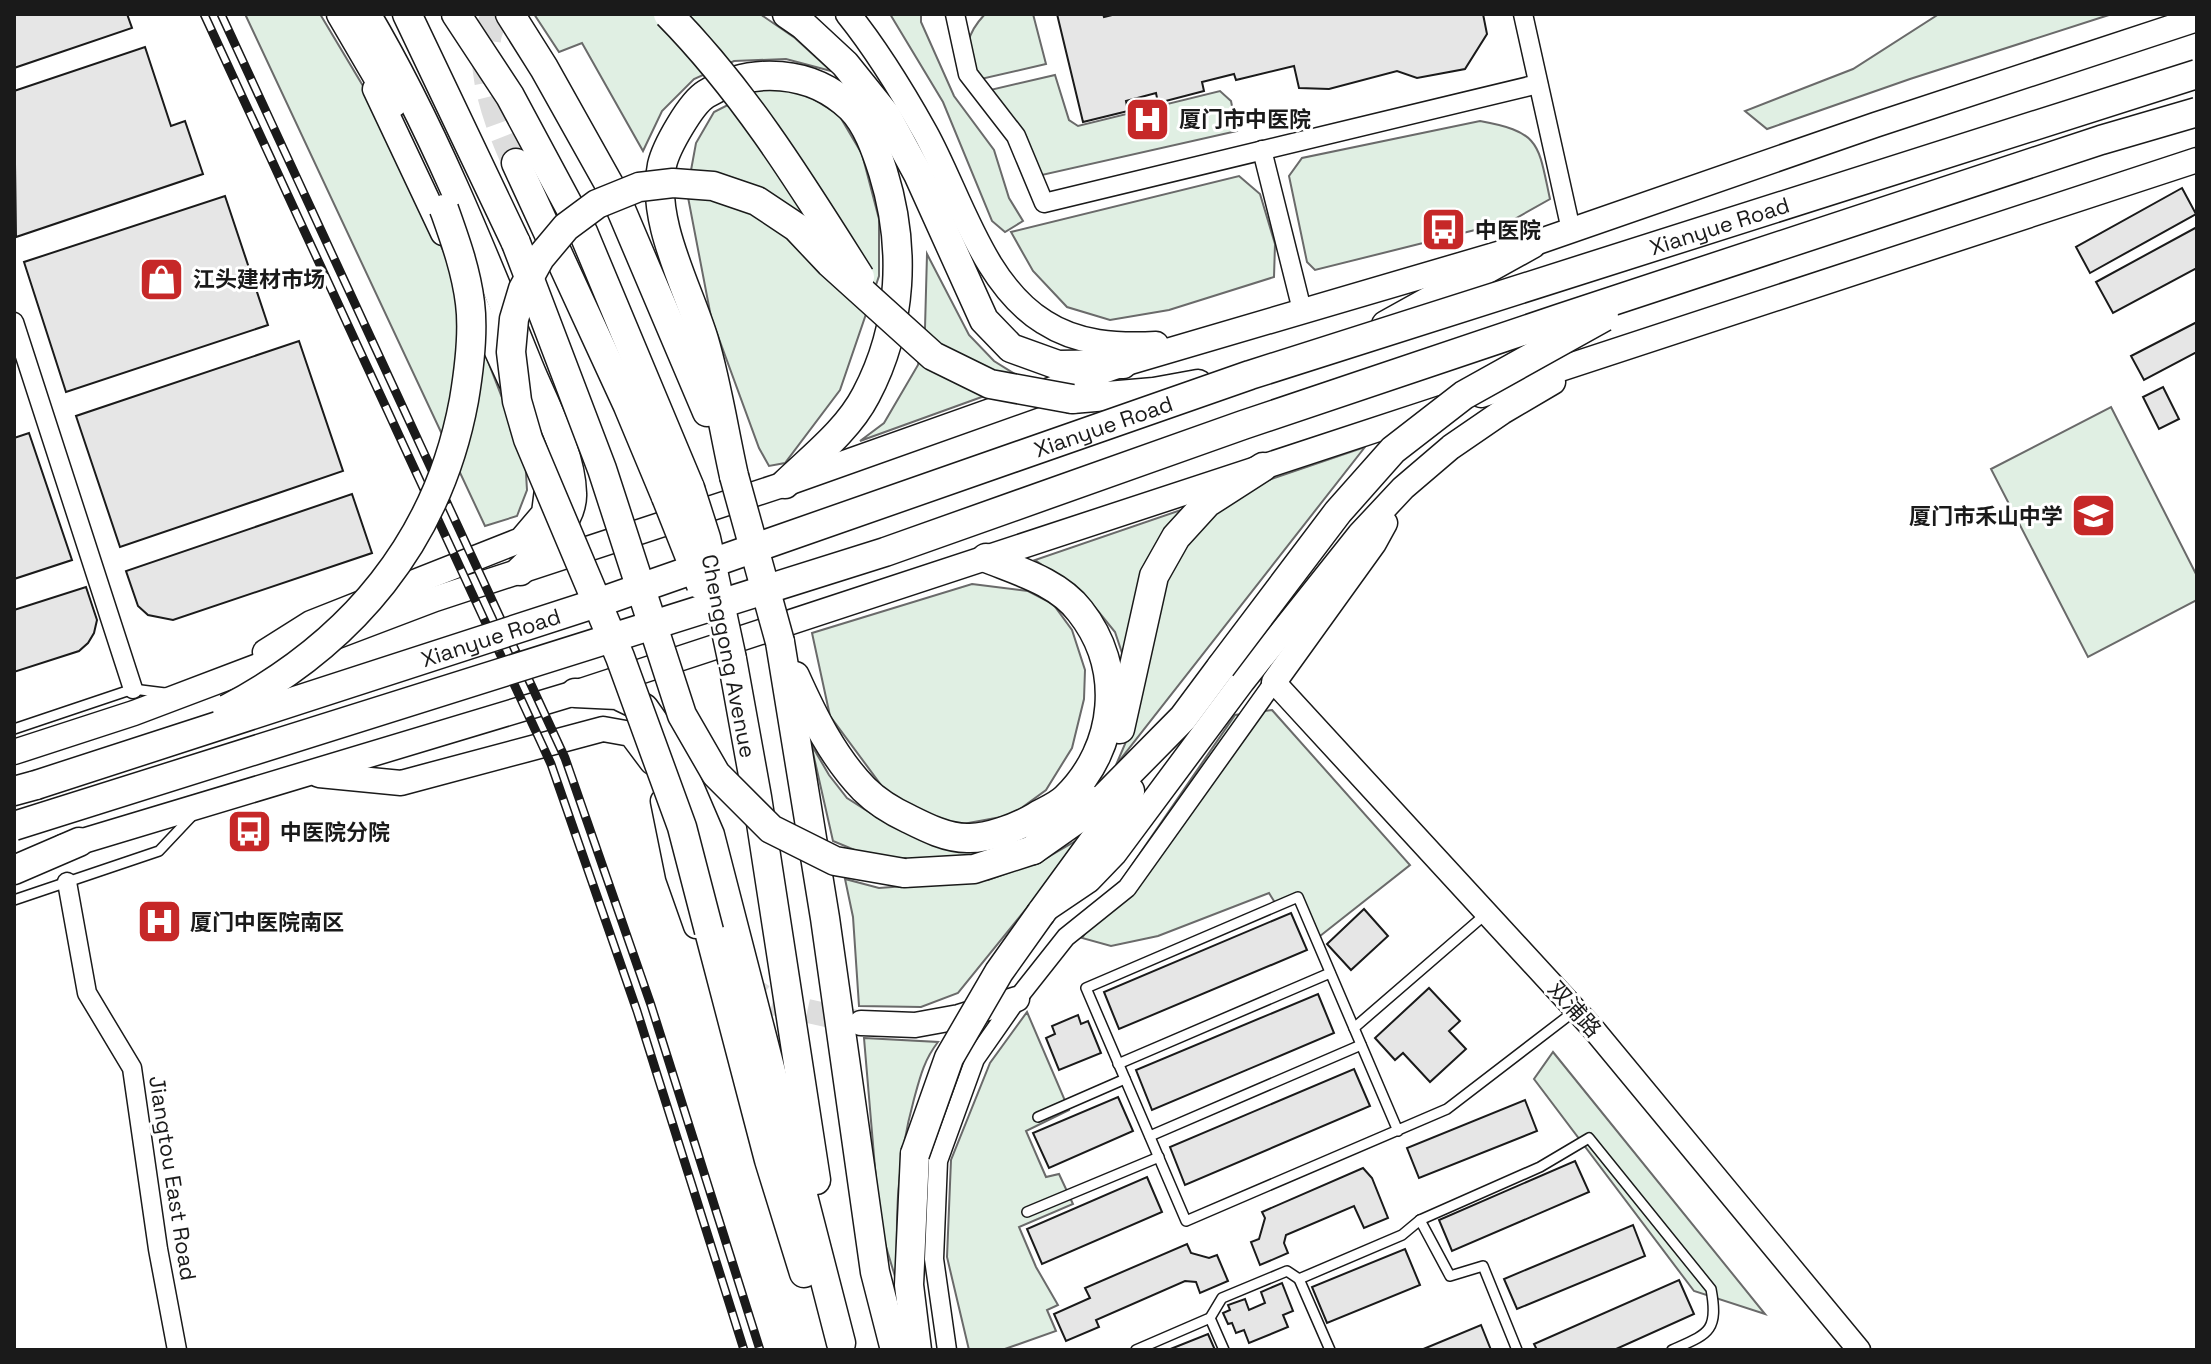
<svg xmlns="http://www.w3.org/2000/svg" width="2211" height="1364" font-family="'Space Grotesk','Noto Sans SC',sans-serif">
<rect width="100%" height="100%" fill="#fff"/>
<g fill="#e0efe3" stroke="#6a6a6a" stroke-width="2">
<polygon points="245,14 320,14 369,96 453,271 525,457 527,490 517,516 485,526"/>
<polygon points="534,14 760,14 795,38 831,71 786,59 734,61 694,79 662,111 643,151 582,43 559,52"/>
<polygon points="890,14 921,14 921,22 954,96 994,150 1009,198 1023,221 1005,232 992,221 943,102"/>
<path d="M 985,14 L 1033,14 L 1046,64 L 981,79 L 975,75 C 967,46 963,38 985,14 Z"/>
<polygon points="1939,14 2112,14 1910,79 1767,129 1745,111 1853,69"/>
<polygon points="1055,75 1069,120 1078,126 1220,91 1231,101 1237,131 1042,175 1035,168 1026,136 990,90"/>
<polygon points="761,88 799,90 839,115 862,154 879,219 879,276 840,390 785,463 769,466 759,448 711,317 687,192 696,143 714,112"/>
<path d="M 1480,121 C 1541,132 1538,144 1550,199 L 1511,221 L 1315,270 L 1307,262 L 1289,176 L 1302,158 Z"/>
<polygon points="1239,176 1260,194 1275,244 1274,277 1169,310 1110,320 1067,307 1033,271 1011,232"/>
<polygon points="927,254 969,335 994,361 1026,381 860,441 884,423 918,365 925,328"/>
<polygon points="2111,407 2197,576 2197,600 2088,657 1991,469"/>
<polygon points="1365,447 1116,765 1134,723 1131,680 1115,632 1085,595 1035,560"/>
<polygon points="972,584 1028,591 1053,604 1072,630 1085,670 1084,699 1072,748 1046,790 1012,815 963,824 925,818 884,789 830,716 812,633"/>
<polygon points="1272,710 1410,865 1315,940 1297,902 1277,906 1269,893 1158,936 1111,946 1082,938 1235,715"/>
<polygon points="811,744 829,775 847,798 877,817 917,836 1022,838 968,857 918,862 869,856 833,841"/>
<polygon points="1086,835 958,993 921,1007 859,1006 853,917 845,879 879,888 988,880 1041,861"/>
<polygon points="1027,1012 1069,1110 1026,1131 1046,1177 1059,1174 1073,1204 1019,1227 1036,1267 1058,1305 1047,1310 1056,1331 1002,1350 969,1350 947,1257 951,1160 990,1063"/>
<path d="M 864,1038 L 938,1042 C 924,1060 920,1077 914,1099 C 896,1165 896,1215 897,1283 L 880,1227 Z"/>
<polygon points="1553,1052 1765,1314 1694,1291 1534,1079"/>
</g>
<g fill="#e6e6e6" stroke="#1a1a1a" stroke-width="2">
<polygon points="14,14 127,14 132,28 14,68"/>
<polygon points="1057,14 1103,14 1104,17 1116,14 1483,14 1487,34 1465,69 1417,78 1397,71 1329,89 1299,88 1294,66 1236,80 1234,74 1202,82 1204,91 1158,103 1156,93 1126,101 1128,111 1083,122"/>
<polygon points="145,47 171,126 185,121 203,174 16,237 14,91"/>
<polygon points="2182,188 2196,214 2090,273 2076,247"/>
<polygon points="225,196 268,325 66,392 24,262"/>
<polygon points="2197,227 2197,268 2113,313 2096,282"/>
<polygon points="2197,322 2197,352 2144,380 2131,356"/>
<polygon points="299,341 343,471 120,547 76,416"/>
<polygon points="2163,387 2179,419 2159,429 2143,397"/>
<polygon points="29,433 72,560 14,579 14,438"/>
<polygon points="352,494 372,553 173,620 148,615 138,606 126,571"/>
<polygon points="86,587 97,620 94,633 88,643 79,651 14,672 14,610"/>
<polygon points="1364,909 1388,936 1351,970 1327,944"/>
<polygon points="1291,913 1307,950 1119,1029 1104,992"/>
<polygon points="1429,988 1460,1021 1449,1031 1466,1049 1430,1082 1403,1053 1395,1060 1375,1038"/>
<polygon points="1318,994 1334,1033 1152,1110 1136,1070"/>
<polygon points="1078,1015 1081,1024 1088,1021 1101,1053 1059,1070 1046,1038 1055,1034 1052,1026"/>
<polygon points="1354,1069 1370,1106 1185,1185 1170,1147"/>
<polygon points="1118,1097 1133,1131 1049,1168 1033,1133"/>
<polygon points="1525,1100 1537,1131 1419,1178 1407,1148"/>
<polygon points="1575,1161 1589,1192 1452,1251 1439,1220"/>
<polygon points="1363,1168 1372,1178 1388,1218 1364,1228 1354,1206 1286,1235 1284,1243 1288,1253 1260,1265 1251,1242 1259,1239 1265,1218 1262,1212"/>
<polygon points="1147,1177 1162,1212 1042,1264 1027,1229"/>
<polygon points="1633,1225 1645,1256 1517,1309 1504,1279"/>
<polygon points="1187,1244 1191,1253 1209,1258 1217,1255 1228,1281 1200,1293 1196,1282 1185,1281 1096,1320 1099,1327 1066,1341 1054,1314 1090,1298 1085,1288"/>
<polygon points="1405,1249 1420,1285 1327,1323 1312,1287"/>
<polygon points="1679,1280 1694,1314 1614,1350 1537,1350 1534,1344"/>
<polygon points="1282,1283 1293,1311 1283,1315 1288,1327 1249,1343 1244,1330 1236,1333 1232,1323 1228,1324 1223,1313 1230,1310 1228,1305 1245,1299 1249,1310 1265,1303 1261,1292"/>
<polygon points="1481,1325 1491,1350 1421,1350"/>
<polygon points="1208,1334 1215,1350 1168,1350"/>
</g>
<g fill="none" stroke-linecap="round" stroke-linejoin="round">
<polyline stroke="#ddd" stroke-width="24" stroke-dasharray="24 12" stroke-linecap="butt" points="743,982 772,1003 857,1022"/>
<path stroke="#ddd" stroke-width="28" stroke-dasharray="28 14" stroke-linecap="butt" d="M 495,14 C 493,22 488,30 487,39 C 481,80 500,127 516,163"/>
<defs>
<g id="service">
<polyline points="14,729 133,689 165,693"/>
<polyline points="14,900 159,851 192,816"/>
<polyline points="1354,1028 1487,913"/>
<polyline points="1118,1064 1330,973"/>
<polyline points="1038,1117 1125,1079"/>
<polyline points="1398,1131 1298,897 1086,988 1186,1221 1447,1109 1576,1010"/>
<polyline points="1150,1136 1361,1045"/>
<polyline points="1027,1212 1159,1157"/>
<path d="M 1420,1220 L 1540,1167 L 1589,1138 L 1711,1289 C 1719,1332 1708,1334 1672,1350"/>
<polyline points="1299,1279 1330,1350"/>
<polyline points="1210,1318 1224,1350"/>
<polyline points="1136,1350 1210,1318 1222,1298 1287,1271 1299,1279 1402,1235 1420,1220 1450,1276 1483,1266 1517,1350"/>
</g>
<g id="minor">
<polyline points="955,14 968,74 1016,136 1044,203 1538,84"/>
<polyline points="1523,14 1571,230"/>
<polyline points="1262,150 1302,310"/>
<polyline points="14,322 133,689"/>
<polyline points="67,882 87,993 132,1068 158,1249 177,1350"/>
<polyline points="947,1350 934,1259 938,1161 975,1059 1017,999 1066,937 1127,888 1274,682"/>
</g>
<polyline id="tertiary" points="1274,682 1595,1031 1859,1350"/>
<g id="secondary">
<path d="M 848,14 C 877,50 902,91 925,132 C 959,193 982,284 1044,322 C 1078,344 1117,346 1156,344"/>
<polyline points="375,89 443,233"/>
<polyline points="473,299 511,382"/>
<polyline points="1481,395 2197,160"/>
<polyline points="265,652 311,623 521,540 544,513 548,482"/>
<polyline points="1274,682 1374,543 1385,523"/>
<polyline points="14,752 134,713 435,599 785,484 1123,364 1532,244 1875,125 2197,19"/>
<polyline points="319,775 401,783 603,729 631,734 652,762"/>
<polyline points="663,801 678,875 696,926"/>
<polyline points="63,847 575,693 1442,408"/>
<polyline points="1049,907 1089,880 1114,854 1242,682 1360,534 1403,488 1451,447 1502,412 1553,382"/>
<polyline points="861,1023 915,1025 959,1017 1017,999"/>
</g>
<g id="trunk">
<polyline points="341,14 393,103"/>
<path d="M 366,14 C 431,124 481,248 529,367 C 544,404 571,452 572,493 C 574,522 539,552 520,571"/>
<polyline points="407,14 516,243"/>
<polyline points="456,14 510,96 583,232 690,488"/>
<polyline points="510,14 544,68 614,193 707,412"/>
<polyline points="787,14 803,25 845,64 886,115 918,174 984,320 1011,348 1058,365 1123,364"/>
<polyline points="516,163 628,406 666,497"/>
<polyline points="1386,325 1532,244"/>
<polyline points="1072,399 1154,392 1198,384"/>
<path d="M 734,476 C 724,431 717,384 704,340 C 688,287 650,221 662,165 C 666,147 691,103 706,94 C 752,66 812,70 851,108 C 867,124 876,150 883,172 C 906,246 903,325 866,395 C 848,430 813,457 785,484"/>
<polyline points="780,642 825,918 875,1272 895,1350"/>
<polyline points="732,659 757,797 816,1180"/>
<path d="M 795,676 C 813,716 833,757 864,789 C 876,801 894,812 909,819 C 927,828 947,838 967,838 C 987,839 1018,827 1035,817 C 1045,811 1058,806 1066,798 C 1118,747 1125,668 1080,611 C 1058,582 1018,571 986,558"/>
<polyline points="575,693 617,695 644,708 673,749 710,835 841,1343"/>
<polyline points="1120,729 1154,576 1176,537 1207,503 1263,467"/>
<polyline points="14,791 36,785"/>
<polyline points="1033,850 1086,798"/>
<polyline points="14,870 79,842"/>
<polyline points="904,873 974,869 1033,850 1097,805 1183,718 1221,667"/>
<polyline points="1041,913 1130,791"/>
<polyline points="709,931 769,1160 804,1273"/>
<polyline points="915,1154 909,1285 917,1350"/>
</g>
</defs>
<use href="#service" stroke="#1a1a1a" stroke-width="12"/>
<use href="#minor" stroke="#1a1a1a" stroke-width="21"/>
<use href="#tertiary" stroke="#1a1a1a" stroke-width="25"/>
<use href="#secondary" stroke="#1a1a1a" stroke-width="27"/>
<use href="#trunk" stroke="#1a1a1a" stroke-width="31"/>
<use href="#service" stroke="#fff" stroke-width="9"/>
<use href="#minor" stroke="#fff" stroke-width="18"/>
<use href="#tertiary" stroke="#fff" stroke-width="22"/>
<use href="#secondary" stroke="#fff" stroke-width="24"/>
<use href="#trunk" stroke="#fff" stroke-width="28"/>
<defs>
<g id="rail">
<polyline points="204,14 551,764 637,1011 744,1350"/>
<polyline points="221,14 565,758 651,1005 760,1350"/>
</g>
</defs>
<use href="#rail" stroke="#1a1a1a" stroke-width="9"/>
<use href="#rail" stroke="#fff" stroke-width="6" stroke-dasharray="18" stroke-linecap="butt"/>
<defs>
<g id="trunk-bridge">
<path d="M 668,14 C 745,92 802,185 860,277"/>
<polyline points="516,243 602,469 682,715 716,774 771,829 835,861 904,873"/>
<polyline points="734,476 780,642"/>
<polyline points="690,488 706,538 732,659"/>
<polyline points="666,497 701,585"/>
<polyline points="1221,667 1338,512 1393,450 1464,395 1604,317"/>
<path d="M 227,709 C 352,643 438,541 464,400 C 469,370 474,334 470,303 C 466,270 455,240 444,209"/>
<path id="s1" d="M 36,785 L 603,601 L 1250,375 L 2197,74"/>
<polyline points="14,826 885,552 1243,425 1561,318 2101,140 2197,112"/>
<polyline points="709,931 682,827 620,657 528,439 517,401 511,352 514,319 523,289 540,258 566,227 597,204 639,187 673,183 713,186 757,201 796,227 830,263 933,356 990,384 1072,399"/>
<polyline points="915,1154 949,1058 999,972 1041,913"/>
</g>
</defs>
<use href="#trunk-bridge" stroke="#1a1a1a" stroke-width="31" stroke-linecap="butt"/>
<use href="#trunk-bridge" stroke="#fff" stroke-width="28"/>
</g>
<defs>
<symbol id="hospital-square" viewBox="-11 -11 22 22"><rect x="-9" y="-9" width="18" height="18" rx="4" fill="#c62828" stroke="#fff"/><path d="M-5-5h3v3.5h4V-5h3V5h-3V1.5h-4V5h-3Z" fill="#fff"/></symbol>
<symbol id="bus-square" viewBox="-11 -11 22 22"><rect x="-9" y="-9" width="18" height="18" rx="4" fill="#c62828" stroke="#fff"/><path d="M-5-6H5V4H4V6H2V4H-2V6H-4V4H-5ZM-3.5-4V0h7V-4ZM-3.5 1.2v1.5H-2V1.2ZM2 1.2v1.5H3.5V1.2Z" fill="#fff"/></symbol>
<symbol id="shop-square" viewBox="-11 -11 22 22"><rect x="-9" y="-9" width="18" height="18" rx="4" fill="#c62828" stroke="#fff"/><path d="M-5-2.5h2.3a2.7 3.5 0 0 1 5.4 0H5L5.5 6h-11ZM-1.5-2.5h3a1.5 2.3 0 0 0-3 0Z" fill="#fff"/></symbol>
<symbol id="school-square" viewBox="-11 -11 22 22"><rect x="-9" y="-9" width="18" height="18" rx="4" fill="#c62828" stroke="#fff"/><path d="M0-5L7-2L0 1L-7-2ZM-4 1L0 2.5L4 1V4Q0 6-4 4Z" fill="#fff"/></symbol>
</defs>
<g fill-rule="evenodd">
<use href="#hospital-square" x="1122" y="94" width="51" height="51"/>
<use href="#bus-square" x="1418" y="204" width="51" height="51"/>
<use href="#shop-square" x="136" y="254" width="51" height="51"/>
<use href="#school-square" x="2068" y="490" width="51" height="51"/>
<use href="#bus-square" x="224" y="806" width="51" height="51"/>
<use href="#hospital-square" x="134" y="896" width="51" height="51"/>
</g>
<g text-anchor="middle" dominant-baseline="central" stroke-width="6" stroke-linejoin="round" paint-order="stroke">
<g font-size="22" font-weight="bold" fill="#1a1a1a" stroke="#fff" text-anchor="start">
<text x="1179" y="119">厦门市中医院</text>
<text x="1475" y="230">中医院</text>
<text x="193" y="279">江头建材市场</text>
<text x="2063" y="516" text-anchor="end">厦门市禾山中学</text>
<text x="280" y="832">中医院分院</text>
<text x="190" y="922">厦门中医院南区</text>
</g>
<g font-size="22" fill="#1a1a1a" stroke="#fff">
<text stroke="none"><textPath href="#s1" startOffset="1774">Xianyue Road</textPath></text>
<text stroke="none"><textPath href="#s1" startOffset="1126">Xianyue Road</textPath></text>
<text stroke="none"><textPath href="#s1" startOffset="478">Xianyue Road</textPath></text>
<text transform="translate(729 656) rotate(79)">Chenggong Avenue</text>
<text transform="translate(1575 1009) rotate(48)">双浦路</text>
<text transform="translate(173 1178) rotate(81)">Jiangtou East Road</text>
</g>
</g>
<rect width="2211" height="1364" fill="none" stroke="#1a1a1a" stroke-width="32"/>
</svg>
